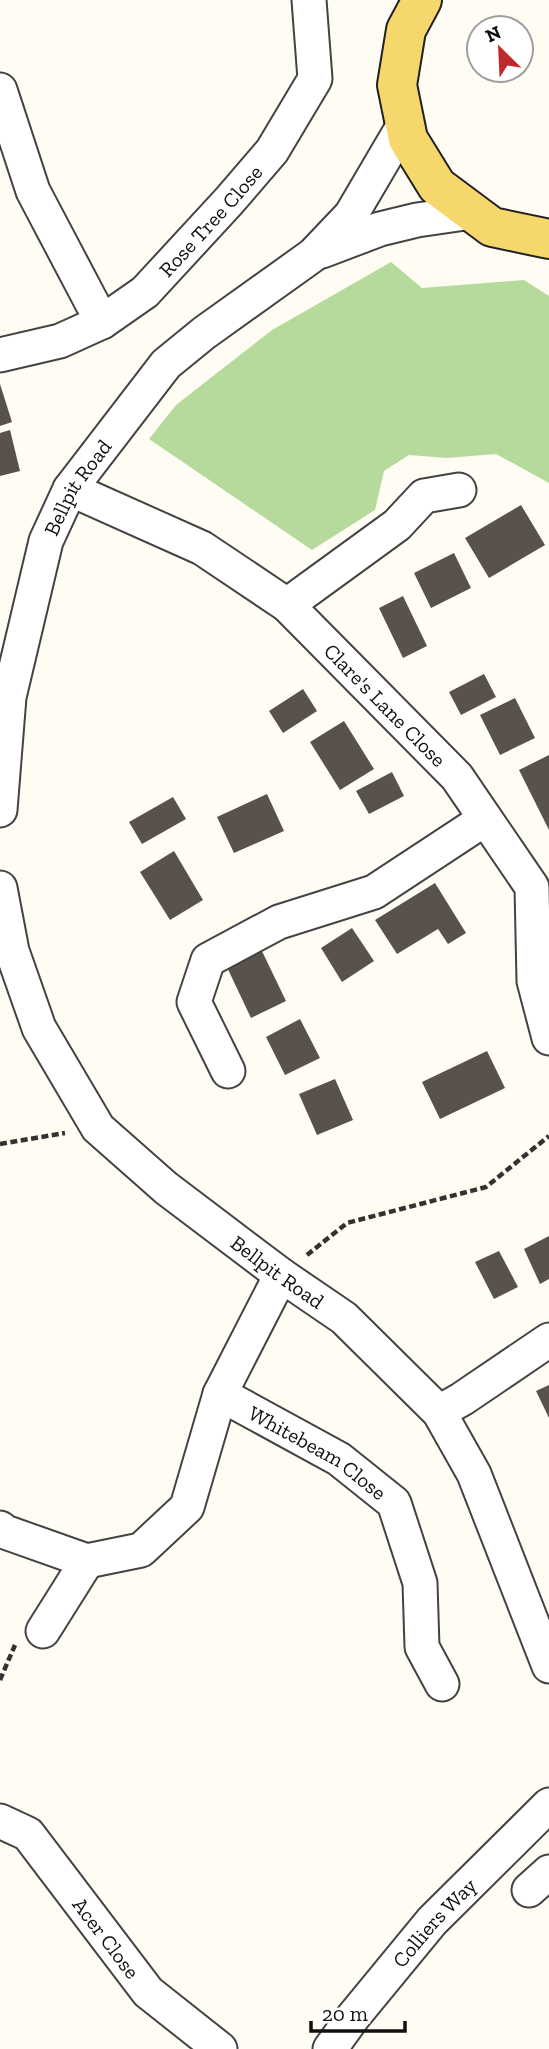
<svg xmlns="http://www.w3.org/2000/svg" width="549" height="2049" font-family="'Zilla Slab',serif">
<rect width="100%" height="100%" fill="#fffdf3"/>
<polygon fill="#b6da9c" points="391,262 422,288 524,280 549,296 549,483 496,454 447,458 409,455 384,471 375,510 312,550 149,439 176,405 272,330"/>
<g fill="#58514c">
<polygon points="0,384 12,422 0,426"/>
<polygon points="10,430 20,471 0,476 0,433"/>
<polygon points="521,505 545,545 489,578 465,538"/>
<polygon points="454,553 471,588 431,608 414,573"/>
<polygon points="403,596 427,646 403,658 379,608"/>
<polygon points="484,674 496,697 461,715 449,692"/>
<polygon points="303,689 317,711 283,733 269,711"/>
<polygon points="515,698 535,738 500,755 480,715"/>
<polygon points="344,721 374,769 340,790 310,742"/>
<polygon points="549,755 549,830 519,770"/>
<polygon points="392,772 404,796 369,814 356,791"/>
<polygon points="267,794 284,831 234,853 217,817"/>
<polygon points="173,797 186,819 142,844 129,822"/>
<polygon points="174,851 203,900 170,920 140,872"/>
<polygon points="435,883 466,933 448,944 438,929 397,954 375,920"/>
<polygon points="352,928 374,961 342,982 321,948"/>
<polygon points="260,947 286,1001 251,1018 225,963"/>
<polygon points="300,1019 320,1058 285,1075 266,1037"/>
<polygon points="487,1051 505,1088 440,1119 422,1082"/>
<polygon points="335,1079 353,1120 317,1135 299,1094"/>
<polygon points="549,1236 549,1279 540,1284 524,1249"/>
<polygon points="499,1251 518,1287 494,1299 475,1262"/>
<polygon points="549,1385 549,1418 536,1391"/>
</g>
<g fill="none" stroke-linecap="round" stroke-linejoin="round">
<defs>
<g id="minor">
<polyline points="0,90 33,191 102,322"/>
<polyline points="322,251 380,229 417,220 472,212"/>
<path id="s1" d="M 0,355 L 60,341 L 102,322 L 145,292 L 229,201 L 272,151 L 315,79 L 309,0"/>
<path id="s2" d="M 70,489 L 202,548 L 287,605 L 457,777 L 532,887 L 534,981 L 549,1038"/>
<polyline points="287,605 397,525 424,496 459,490"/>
<path id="s3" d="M 0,810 L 9,697 L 46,541 L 70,489 L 166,364 L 204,333 L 313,255 L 351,215 L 405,123"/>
<path id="s4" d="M 0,888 L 12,951 L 39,1028 L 98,1128 L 166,1188 L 281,1275 L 344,1318 L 439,1412 L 474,1474 L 549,1666"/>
<polyline points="228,1071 194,1002 208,960 279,922 374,892 485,819"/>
<path id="s5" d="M 220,1394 L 339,1459 L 394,1503 L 420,1583 L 422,1647 L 442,1684"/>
<polyline points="439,1412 462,1399 549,1340"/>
<polyline points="0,1528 5,1532 87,1561 141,1550 187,1507 220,1394 281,1275"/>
<polyline points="43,1631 87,1561"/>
<path id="s6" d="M 0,1821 L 28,1834 L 148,1992 L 220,2049"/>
<polyline points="529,1890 549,1872"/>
<path id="s7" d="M 330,2049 L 353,2017 L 432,1921 L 549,1805"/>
</g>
<polyline id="major" points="422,0 406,30 397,85 408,139 437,186 492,227 549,239"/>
</defs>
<use href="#minor" stroke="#434343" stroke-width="37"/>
<use href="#major" stroke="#212121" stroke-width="42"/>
<g stroke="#323232" stroke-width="4.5" stroke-dasharray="7 3.5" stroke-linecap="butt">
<polyline points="0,1144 65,1133"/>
<polyline points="307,1255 347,1223 486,1187 549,1136"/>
<polyline points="0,1680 15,1645"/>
</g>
<use href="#minor" stroke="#fff" stroke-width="33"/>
<use href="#major" stroke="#f6d76c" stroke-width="38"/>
</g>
<g text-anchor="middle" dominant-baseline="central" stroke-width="7" stroke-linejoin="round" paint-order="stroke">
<g font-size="21" fill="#101010" stroke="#fff">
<text stroke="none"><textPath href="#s1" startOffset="257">Rose Tree Close</textPath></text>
<text stroke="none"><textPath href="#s3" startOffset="336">Bellpit Road</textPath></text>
<text stroke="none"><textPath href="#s2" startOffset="387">Clare's Lane Close</textPath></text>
<text stroke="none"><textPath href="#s4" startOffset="492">Bellpit Road</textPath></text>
<text stroke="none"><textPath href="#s5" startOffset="114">Whitebeam Close</textPath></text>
<text stroke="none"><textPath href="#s7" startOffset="164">Colliers Way</textPath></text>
<text stroke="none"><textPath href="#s6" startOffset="161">Acer Close</textPath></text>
</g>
</g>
<g transform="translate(500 49) rotate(336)"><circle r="33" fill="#ffffff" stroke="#9f9f9f" stroke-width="2"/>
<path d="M0-5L12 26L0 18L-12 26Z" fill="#be292d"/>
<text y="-10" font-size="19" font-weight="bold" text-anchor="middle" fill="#101010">N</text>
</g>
<path d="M311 2021v10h94v-10" fill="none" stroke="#101010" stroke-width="3.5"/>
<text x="322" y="2021" font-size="21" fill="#101010" stroke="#ffffff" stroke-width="5" paint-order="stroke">20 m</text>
</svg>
